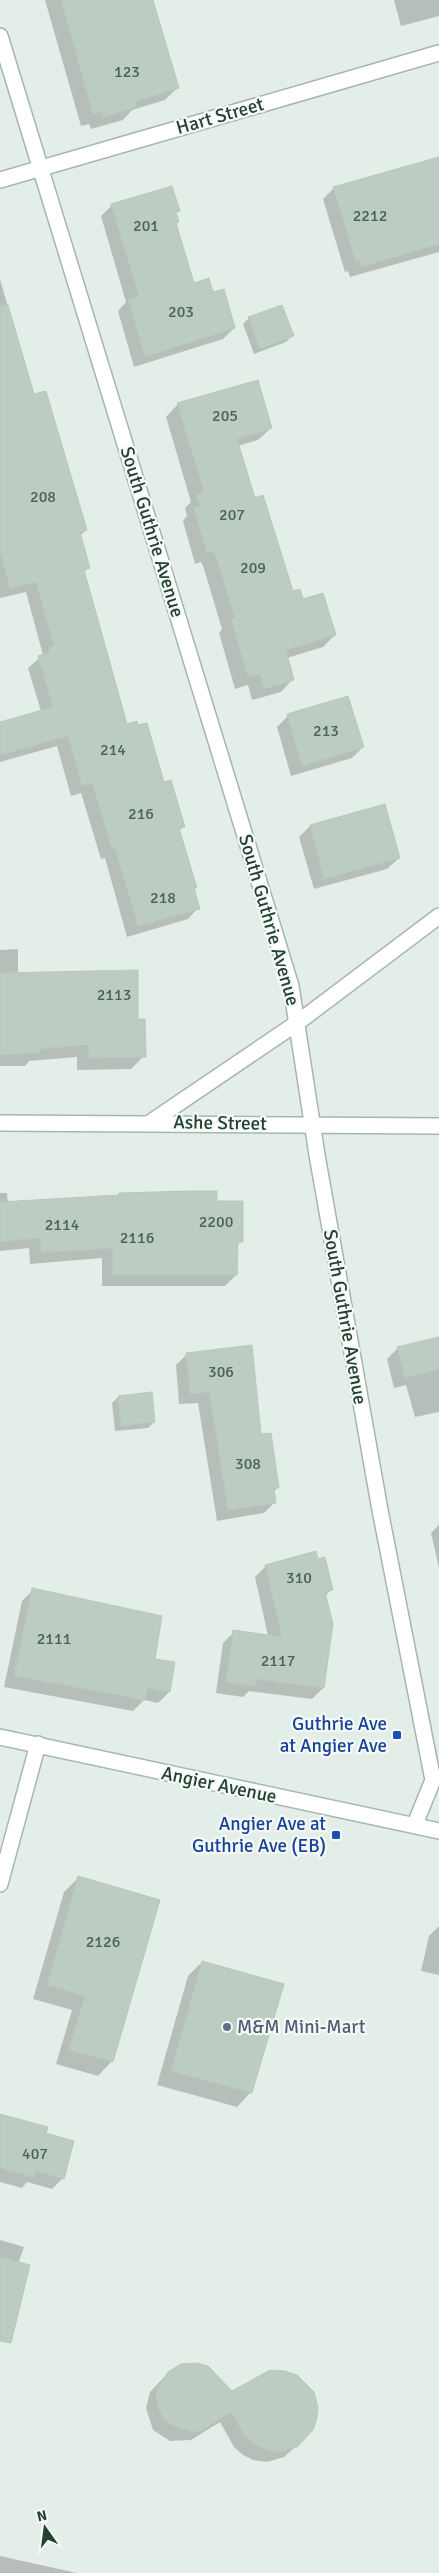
<svg xmlns="http://www.w3.org/2000/svg" width="439" height="2573" font-family="Signika,sans-serif">
<rect width="100%" height="100%" fill="#e4eee8"/>
<g fill="#0003">
<polygon points="45,0 152,0 177,88 165,100 132,110 123,120 91,129 89,124 81,126"/>
<polygon points="394,0 439,0 439,16 401,26"/>
<polygon points="439,157 439,252 350,277 348,271 345,272 323,199 334,188"/>
<polygon points="112,205 178,210 175,213 178,221 175,225 193,285 213,294 234,328 223,339 134,367 118,311 126,302 101,216"/>
<polygon points="0,279 33,396 86,530 80,536 88,568 83,573 126,726 163,784 184,826 179,831 195,887 193,890 198,908 188,919 127,937 105,858 101,859 81,793 71,796 57,746 0,762 0,723 41,711 28,668 43,655 26,592 0,598"/>
<polygon points="249,318 292,336 286,342 254,354 243,324"/>
<polygon points="178,404 271,428 258,440 238,446 254,500 292,593 335,635 323,647 287,658 293,679 281,692 252,700 248,685 235,689 219,633 222,629 204,569 201,562 195,564 183,521 187,516 185,508 191,502 166,417"/>
<polygon points="288,716 363,747 352,758 291,776 277,727"/>
<polygon points="384,805 399,858 387,869 314,889 299,837 310,826"/>
<polygon points="18,949 18,974 137,1021 144,1056 131,1069 77,1070 77,1057 29,1061 25,1066 0,1066 0,950"/>
<polygon points="0,1193 7,1193 8,1203 117,1197 119,1194 216,1202 241,1241 236,1246 236,1275 225,1286 102,1286 102,1258 30,1264 29,1248 0,1251"/>
<polygon points="439,1338 439,1412 415,1417 406,1385 394,1388 387,1359 398,1348"/>
<polygon points="187,1354 260,1436 278,1487 274,1492 275,1502 264,1513 217,1521 198,1403 179,1404 176,1365"/>
<polygon points="118,1397 154,1422 148,1428 115,1431 112,1403"/>
<polygon points="439,1525 439,1568 431,1533"/>
<polygon points="317,1561 331,1590 325,1596 323,1688 312,1699 249,1691 243,1697 216,1693 223,1643 234,1632 268,1636 255,1577 266,1566"/>
<polygon points="33,1590 153,1660 169,1692 158,1703 144,1700 133,1711 4,1687 22,1601"/>
<polygon points="78,1878 112,2061 98,2076 56,2064 72,2010 33,1999 64,1892"/>
<polygon points="439,1926 439,1975 421,1971 429,1936"/>
<polygon points="202,1962 251,2092 237,2107 157,2085 188,1976"/>
<polygon points="0,2115 45,2134 63,2178 52,2189 27,2182 22,2188 0,2182"/>
<polygon points="0,2240 24,2247 0,2316"/>
<polygon points="270,2371 316,2418 305,2438 284,2457 267,2462 253,2460 243,2455 234,2447 220,2422 191,2440 170,2441 153,2430 146,2408 150,2392 168,2373 231,2392"/>
<polygon points="0,2556 77,2573 0,2573"/>
</g>
<g fill="#bcccc3" stroke="#b7c8be">
<polygon points="61,0 153,0 179,88 135,102 137,107 103,117 102,112 93,114"/>
<polygon points="439,157 439,244 361,267 359,261 356,262 333,187"/>
<polygon points="172,186 180,211 176,212 179,222 176,223 194,283 209,278 213,292 224,289 235,328 145,357 128,299 139,296 111,204"/>
<polygon points="8,305 34,394 46,391 87,530 80,532 90,568 84,570 127,724 137,721 138,725 147,723 164,782 171,780 185,827 179,828 197,888 194,888 200,909 138,926 115,848 112,849 92,783 82,786 68,736 0,755 0,722 53,707 38,656 50,652 49,647 54,646 36,582 10,588 0,551 0,306"/>
<polygon points="282,305 294,336 260,349 248,317"/>
<polygon points="258,380 272,428 237,439 255,498 263,495 293,591 300,589 303,599 323,593 336,635 286,650 294,680 264,689 260,674 248,677 231,619 235,618 216,557 213,551 207,553 194,508 200,506 196,495 204,492 177,403"/>
<polygon points="348,696 364,747 302,766 287,714"/>
<polygon points="385,804 400,858 324,879 310,825"/>
<polygon points="138,970 138,1019 145,1019 146,1057 89,1058 89,1045 40,1049 39,1053 0,1055 0,973"/>
<polygon points="190,1191 217,1191 217,1201 243,1201 243,1242 238,1242 237,1275 113,1275 113,1248 41,1253 40,1238 0,1242 0,1202 119,1195 119,1193"/>
<polygon points="439,1337 439,1369 405,1378 397,1347"/>
<polygon points="252,1345 261,1434 271,1433 279,1488 274,1488 276,1503 228,1510 209,1392 190,1394 186,1353"/>
<polygon points="152,1392 155,1422 121,1426 118,1396"/>
<polygon points="316,1551 318,1559 325,1557 333,1590 325,1592 333,1624 324,1688 256,1679 255,1686 226,1682 233,1630 282,1637 265,1565"/>
<polygon points="32,1588 162,1616 155,1659 175,1662 170,1692 147,1688 145,1700 14,1676"/>
<polygon points="78,1876 160,1900 113,2062 69,2050 85,1996 47,1985"/>
<polygon points="202,1961 284,1984 252,2093 171,2071"/>
<polygon points="0,2114 48,2127 46,2133 74,2141 64,2179 36,2171 34,2177 0,2168"/>
<polygon points="0,2257 30,2265 11,2343 0,2341"/>
<polygon points="196,2363 208,2366 232,2391 270,2370 285,2371 297,2375 314,2392 318,2408 317,2418 313,2430 297,2447 279,2452 264,2449 254,2444 245,2436 231,2412 203,2430 193,2432 173,2426 164,2419 159,2410 156,2396 158,2388 168,2372 181,2364"/>
</g>
<g fill="none" stroke-linecap="round" stroke-linejoin="round">
<defs>
<g id="minor">
<polyline points="0,36 291,986 317,1155 380,1510 433,1780 415,1824"/>
<polyline points="0,180 439,53"/>
<polyline points="151,1122 297,1023 439,916"/>
<polyline points="0,1123 439,1126"/>
<polyline points="0,1884 38,1744"/>
</g>
<polyline id="secondary" points="0,1737 439,1831"/>
</defs>
<use href="#minor" stroke="#a6b6ae" stroke-width="18"/>
<use href="#secondary" stroke="#a3baae" stroke-width="18"/>
<use href="#minor" stroke="#fff" stroke-width="15"/>
<use href="#secondary" stroke="#fff" stroke-width="15"/>
</g>
<g fill="#1a4fb4" stroke="#f5faf7" stroke-width="2">
<rect x="392" y="1730" width="10" height="10" rx="2.5"/>
<rect x="331" y="1830" width="10" height="10" rx="2.5"/>
</g>
<circle fill="#5c6f8a" stroke="#f5faf7" stroke-width="2" cx="227" cy="2027" r="5"/>
<g text-anchor="middle" dominant-baseline="central" stroke-width="4.5" stroke-linejoin="round" paint-order="stroke">
<g font-size="16" fill="#496357">
<text x="127" y="72">123</text>
<text x="370" y="216">2212</text>
<text x="146" y="226">201</text>
<text x="181" y="312">203</text>
<text x="225" y="416">205</text>
<text x="43" y="497">208</text>
<text x="232" y="515">207</text>
<text x="253" y="568">209</text>
<text x="326" y="731">213</text>
<text x="113" y="750">214</text>
<text x="141" y="814">216</text>
<text x="163" y="898">218</text>
<text x="114" y="995">2113</text>
<text x="216" y="1222">2200</text>
<text x="62" y="1225">2114</text>
<text x="137" y="1238">2116</text>
<text x="221" y="1372">306</text>
<text x="248" y="1464">308</text>
<text x="299" y="1578">310</text>
<text x="54" y="1639">2111</text>
<text x="278" y="1661">2117</text>
<text x="103" y="1942">2126</text>
<text x="35" y="2154">407</text>
</g>
<g font-size="19" fill="#234033" stroke="#f5faf7">
<text transform="translate(220 116) rotate(-16)">Hart Street</text>
<text transform="translate(152 532) rotate(73)">South Guthrie Avenue</text>
<text transform="translate(269 920) rotate(74)">South Guthrie Avenue</text>
<text transform="translate(220 1123) rotate(1)">Ashe Street</text>
<text transform="translate(345 1317) rotate(80)">South Guthrie Avenue</text>
<text transform="translate(219 1785) rotate(12)">Angier Avenue</text>
</g>
<g font-size="19" fill="#164399" stroke="#f5faf7" text-anchor="end">
<text x="387" y="1724">Guthrie Ave<tspan x="387" dy="22">at Angier Ave</tspan></text>
<text x="326" y="1824">Angier Ave at<tspan x="326" dy="22">Guthrie Ave (EB)</tspan></text>
</g>
<g font-size="19" fill="#4e5e75" stroke="#f5faf7" text-anchor="start">
<text x="237" y="2027">M&amp;M Mini-Mart</text>
</g>
</g>
<g transform="translate(45 2528) rotate(346)" stroke="#f5faf7" stroke-width="4" paint-order="stroke">
<path d="M0-4L9 19L0 12L-9 19Z" fill="#234033"/>
<text y="-8" font-size="14" font-weight="bold" text-anchor="middle" fill="#234033">N</text>
</g>
</svg>
